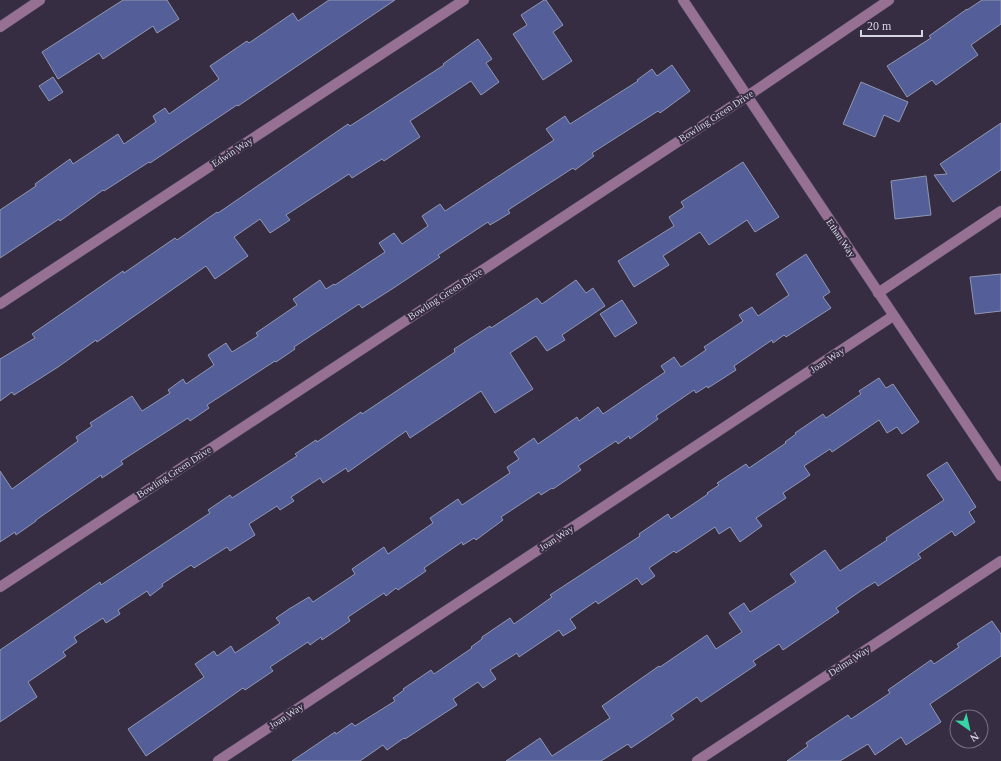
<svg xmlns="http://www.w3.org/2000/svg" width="1001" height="761" font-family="'Times New Roman',serif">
<rect width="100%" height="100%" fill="#362d43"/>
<g fill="#545e98" stroke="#9197b2">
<polygon points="123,0 167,0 179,19 157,33 153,26 103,59 99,53 58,79 42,52"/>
<polygon points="329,0 395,0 238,106 237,105 150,163 149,162 104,191 103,190 60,221 59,219 0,258 0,210 36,186 35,184 70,159 73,164 118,134 124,144 156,122 153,116 165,108 169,114 219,79 210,66 247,41 249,43 293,13 298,21"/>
<polygon points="544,0 546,0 563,25 553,32 572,61 543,80 513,34 527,25 521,15"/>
<polygon points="982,0 1001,0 1001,24 971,45 978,55 936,85 932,80 907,97 887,66 931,38 929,36 967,9 967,10"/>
<polygon points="478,39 492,59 486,63 499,82 481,95 471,81 410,121 420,137 384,161 382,159 352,178 349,174 286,215 290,220 270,233 260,219 234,237 248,256 215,279 206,266 97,342 96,340 58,367 14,395 12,392 0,401 0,359 35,338 32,334 123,271 124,273 175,238 177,240 217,212 218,213 348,124 350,126 444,65 443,64"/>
<polygon points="672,65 690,91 660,113 658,111 592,153 594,156 575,170 573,168 508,210 510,213 490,225 488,222 438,255 440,257 392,289 362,308 359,304 294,347 295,349 276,362 275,361 207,405 209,408 190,421 188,418 121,461 123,464 102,478 101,475 36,520 36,521 16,535 15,532 0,542 0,471 12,489 78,441 76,437 92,426 90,423 132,396 142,411 170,393 168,390 183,379 186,384 214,365 208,355 226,343 232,352 258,336 256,333 297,305 293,299 320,280 326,289 334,284 335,285 385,252 379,243 394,233 402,244 428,226 422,216 440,204 445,211 554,140 546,129 565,116 570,124 638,81 637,80 652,69 657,76"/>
<polygon points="53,77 63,92 49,101 39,86"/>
<polygon points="861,82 908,102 899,122 884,115 875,137 843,124"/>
<polygon points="1001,123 1001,170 953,202 934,175 947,174 940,164"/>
<polygon points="743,162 779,217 755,232 747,220 709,245 700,232 663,256 669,265 634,287 618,261 674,226 669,217 684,207 681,202"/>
<polygon points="926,176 931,215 895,219 891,181"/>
<polygon points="806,254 830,292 823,297 831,308 786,337 784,335 773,343 772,340 734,366 736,370 708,388 707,386 696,393 694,390 656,416 658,419 630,439 629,436 618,444 616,441 578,466 581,470 553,489 552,488 541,495 539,492 501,517 503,520 476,540 474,538 463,545 462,542 424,568 426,571 398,590 396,588 386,596 384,593 348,617 350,621 322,640 321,637 310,645 308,642 270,667 273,671 245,690 243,688 146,756 128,729 204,677 195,664 214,651 217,656 231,646 235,653 280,623 276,618 289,609 309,597 313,602 355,574 352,569 384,547 388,554 433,523 430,518 458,499 462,505 510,473 507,467 519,459 514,452 534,438 538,444 577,417 579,421 598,407 603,414 665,372 661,366 674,357 681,367 706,350 704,347 743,321 739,315 752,307 758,316 789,295 776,274"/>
<polygon points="1001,274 1001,311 975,314 970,277"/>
<polygon points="576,280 586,293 593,288 605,306 562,335 565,340 547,351 536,336 510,353 533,389 495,413 481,391 410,438 406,431 348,472 346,468 323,483 320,478 291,497 294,501 280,510 277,506 249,524 255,535 230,551 227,547 194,568 191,565 162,584 163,586 150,596 147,591 118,610 120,614 106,623 103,618 74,637 77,642 63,652 66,656 28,682 37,697 0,722 0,650 100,582 101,585 210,513 208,510 230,495 232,498 297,456 295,454 316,440 317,442 361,412 362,414 455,352 454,349 490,326 491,328 537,298 542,304"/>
<polygon points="622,300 637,323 615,337 600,314"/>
<polygon points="879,378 886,388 893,384 919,422 902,434 897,427 887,433 879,420 832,452 830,449 804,466 810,475 783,493 786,498 756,518 762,526 740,542 730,527 719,534 715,527 676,553 674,551 649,568 655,576 642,585 637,578 598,604 596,601 570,619 576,628 563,636 559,630 519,657 517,653 490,670 496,679 483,688 478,682 453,699 457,705 405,739 404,738 387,750 383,745 360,761 292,761 335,732 336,734 352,723 355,726 395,701 393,698 404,690 403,689 431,670 434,674 472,648 471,647 482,639 482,637 510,618 514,624 552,597 550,595 640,536 639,534 668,514 671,519 708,494 707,493 719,485 717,483 746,464 749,468 786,443 785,442 796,434 795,433 823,414 826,418 861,394 859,391"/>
<polygon points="947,462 976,507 969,512 975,522 955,536 952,531 918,554 921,558 878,586 875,582 862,590 836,608 839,612 783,650 779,644 753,661 756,665 701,702 697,697 671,715 674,719 631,748 628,744 601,761 506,761 540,738 552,756 610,718 602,706 659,666 660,667 707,635 716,649 742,632 729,613 744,603 750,612 796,582 790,574 825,550 840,571 887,540 886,538 944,500 927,475"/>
<polygon points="992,621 1001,634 1001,656 930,704 941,722 906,745 901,737 875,755 868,744 840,761 787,761 808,746 806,743 848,715 851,719 890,693 888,690 931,660 934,664 959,647 957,644"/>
</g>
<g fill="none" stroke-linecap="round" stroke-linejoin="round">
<defs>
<g id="minor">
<polyline points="683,0 1001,476"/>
<polyline points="0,27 40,0"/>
<polyline points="878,293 1001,211"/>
<polyline points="0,304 464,0"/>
<polyline points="0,587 746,97 889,0"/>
<polyline points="218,761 893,316"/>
<polyline points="697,761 1001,561"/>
</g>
</defs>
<use href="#minor" stroke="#534b5f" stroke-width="11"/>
<use href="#minor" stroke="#977194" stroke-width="10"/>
</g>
<g text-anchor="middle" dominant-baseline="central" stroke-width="4" stroke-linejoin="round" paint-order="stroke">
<g font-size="10" fill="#d8d3e1" stroke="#362d43">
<text transform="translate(716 116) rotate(-33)">Bowling Green Drive</text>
<text transform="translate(232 152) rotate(-33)">Edwin Way</text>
<text transform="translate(841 238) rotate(56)">Ethan Way</text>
<text transform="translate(445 294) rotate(-33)">Bowling Green Drive</text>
<text transform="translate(827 360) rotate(-33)">Joan Way</text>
<text transform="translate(174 472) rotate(-33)">Bowling Green Drive</text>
<text transform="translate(556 538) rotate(-33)">Joan Way</text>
<text transform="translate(849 661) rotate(-33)">Delma Way</text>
<text transform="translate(286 716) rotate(-33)">Joan Way</text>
</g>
</g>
<g transform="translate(969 729) rotate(146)"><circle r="19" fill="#362d43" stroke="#776f82"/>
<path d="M0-3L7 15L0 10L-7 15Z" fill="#37d4a6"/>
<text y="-6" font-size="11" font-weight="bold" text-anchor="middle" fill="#d8d3e1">N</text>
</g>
<path d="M861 30v6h61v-6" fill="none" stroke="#d8d3e1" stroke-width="2"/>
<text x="867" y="30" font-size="12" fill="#d8d3e1" stroke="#362d43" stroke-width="3" paint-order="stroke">20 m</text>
</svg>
